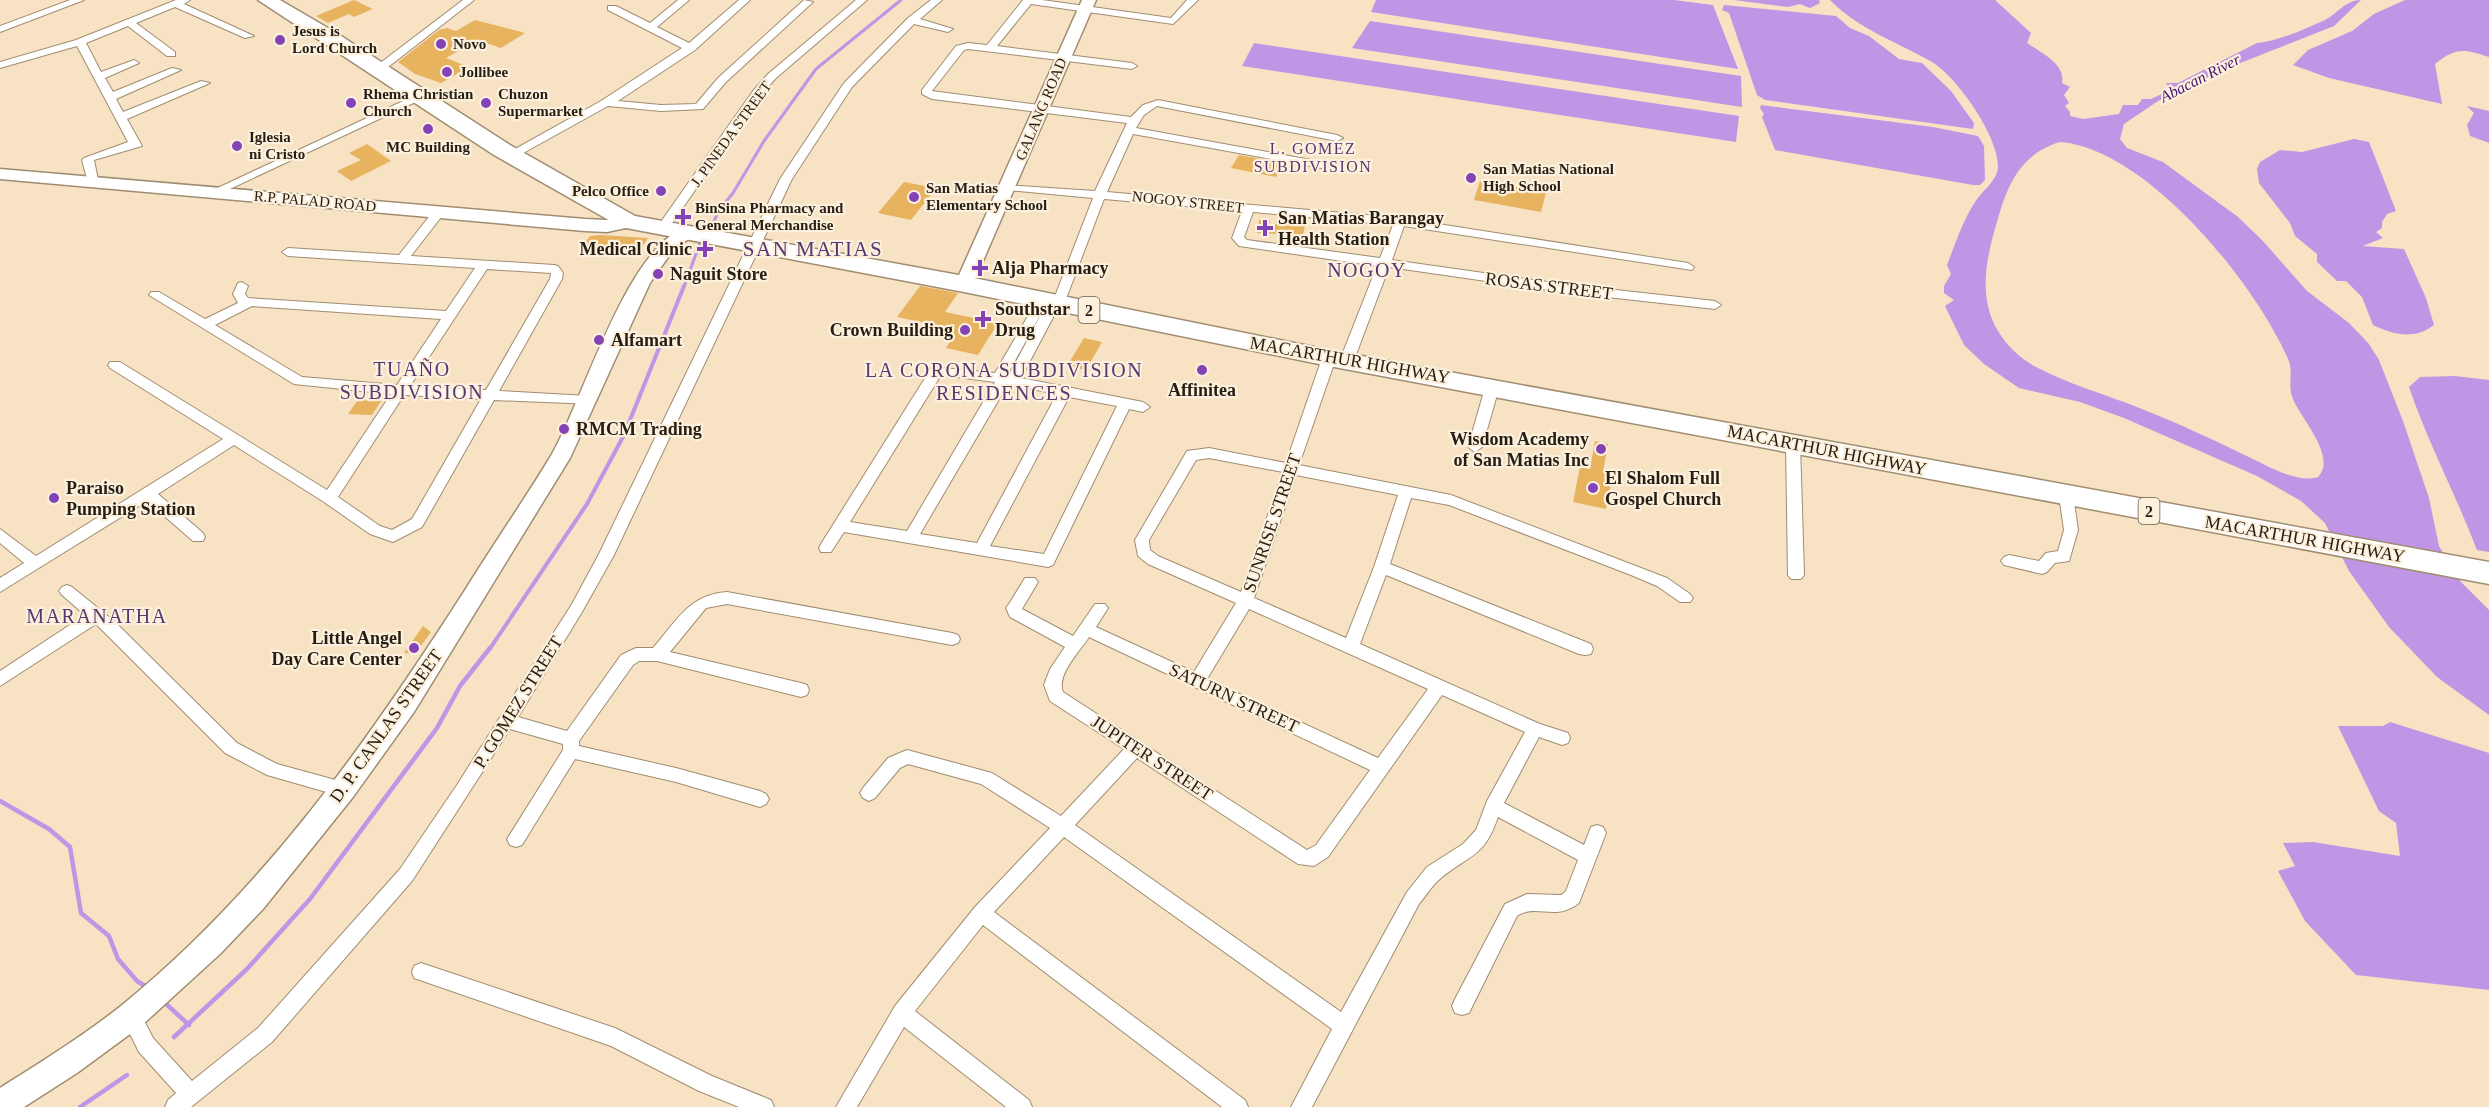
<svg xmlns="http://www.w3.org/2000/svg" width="2489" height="1107" font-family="'Times New Roman',serif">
<rect width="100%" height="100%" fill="#f7e2c3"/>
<g fill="#be96e5" fill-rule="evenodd">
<polygon points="1376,0 1674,0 1713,5 1738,69 1371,12"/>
<polygon points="1734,0 1819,0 1820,3 1810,8 1800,4 1788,7"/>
<path d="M 1830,0 L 1995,0 L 2031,33 L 2027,43 C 2040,52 2066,64 2062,83 L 2070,87 L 2064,95 L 2069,103 L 2065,106 L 2070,112 L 2070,116 L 2083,119 L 2119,114 L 2123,105 L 2138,105 L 2142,99 L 2151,99 L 2170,90 L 2166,83 L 2178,83 L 2257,43 C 2279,41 2305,29 2325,20 C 2338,13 2346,0 2361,0 L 2334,26 L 2230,67 L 2158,101 L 2124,124 L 2120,139 L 2127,148 L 2163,162 L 2238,217 L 2262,240 L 2307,291 L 2349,323 L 2369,344 L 2379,360 L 2403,421 L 2429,498 L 2439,546 L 2461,582 L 2489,610 L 2489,715 L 2437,677 L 2389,627 L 2349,571 L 2325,523 L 2301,501 L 2257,476 L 2124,418 L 2080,402 L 2019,388 L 1984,364 L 1964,345 L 1945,306 L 1954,300 L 1944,293 L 1944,286 L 1951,274 L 1947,265 C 1955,245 1963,220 1975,202 C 1982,191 1996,182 1998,168 C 2000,138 1957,77 1932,62 C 1897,42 1858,29 1830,0 ZM 2060,142 C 2147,149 2255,283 2288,359 C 2294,371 2287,386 2293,399 C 2299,416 2338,457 2318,477 C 2300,483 2273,469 2257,461 C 2218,442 2178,423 2137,407 C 2104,394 2068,384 2036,367 C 2023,360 2010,349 2002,337 C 1975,300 1987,254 1999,215 C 2009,181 2023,153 2060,142 Z"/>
<path d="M 2405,0 L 2489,0 L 2489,57 C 2464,49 2456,47 2435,64 L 2442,104 L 2329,78 L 2293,65 L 2308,50 L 2352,31 L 2374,14 Z"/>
<polygon points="1724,5 1836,16 1850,28 1869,36 1899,59 1922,63 1951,91 1974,123 1973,129 1765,100 1757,95 1729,13 1722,10"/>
<polygon points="1370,21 1741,76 1742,107 1352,48"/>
<polygon points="1254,43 1739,116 1736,142 1242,66"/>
<polygon points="1761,105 1933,127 1978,136 1984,146 1985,180 1980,185 1973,185 1775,150 1762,117 1764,114 1760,108"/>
<polygon points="2467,106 2489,111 2489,143 2470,136 2467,125 2474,113"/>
<path d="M 2354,139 L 2369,142 L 2396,211 L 2387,214 L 2382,222 L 2382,228 L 2376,232 L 2383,238 L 2363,246 L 2404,249 L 2426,298 L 2434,325 C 2415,340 2394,335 2373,325 L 2362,297 L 2346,281 L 2337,281 L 2317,262 L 2317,254 L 2295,236 L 2290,223 L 2259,183 L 2257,169 L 2260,162 L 2280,150 L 2302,152 Z"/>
<path d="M 2455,376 L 2489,380 L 2489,552 L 2477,550 C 2456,495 2428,443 2409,387 L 2420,377 Z"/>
<polygon points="2390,722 2489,753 2489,990 2356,975 2305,921 2278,871 2295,866 2283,843 2313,842 2400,856 2396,823 2379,811 2338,726 2383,726"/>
</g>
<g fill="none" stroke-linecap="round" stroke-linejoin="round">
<g stroke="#be96e5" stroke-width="3">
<polyline points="711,228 719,210 733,193 764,141 816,69 901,0"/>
<polyline points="684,287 701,240"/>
</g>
<polyline stroke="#be96e5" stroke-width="4" points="489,650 587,504 624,435 684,286"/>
<g stroke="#be96e5" stroke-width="4.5">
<polyline points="0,801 49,829 70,847 81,913 109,936 118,959 137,981 148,988"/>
<polyline points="164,1002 189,1025"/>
<polyline points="174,1037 247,969 310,899 437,728 460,686 490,648"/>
<polyline points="80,1107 127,1075"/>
</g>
</g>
<g fill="#e7b35f">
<polygon points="354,0 373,9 354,17 349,14 328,23 316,16"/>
<polygon points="475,20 525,33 501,48 477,40 446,58 469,67 441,83 415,74 398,62 439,30 447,28 456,31"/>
<polygon points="367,144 391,161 351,181 337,171 361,160 349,153"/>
<polygon points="1239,155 1284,163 1276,177 1231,168"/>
<polygon points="1480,181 1546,192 1541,212 1474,200"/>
<polygon points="904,182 936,188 911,220 878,213"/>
<polygon points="1259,220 1270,221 1269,224 1305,225 1303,235 1257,233"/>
<polygon points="601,235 648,238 637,254 581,248 590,236"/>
<polygon points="920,286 958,293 945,312 998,323 978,355 946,348 951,340 933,337 940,326 897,317"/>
<polygon points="1084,338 1102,342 1086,370 1067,366"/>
<polygon points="358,400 381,401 372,415 348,414"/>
<polygon points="1595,441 1608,444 1603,472 1613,474 1606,509 1573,502 1580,467 1590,469"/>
<polygon points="423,626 431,632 415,654 404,653"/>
</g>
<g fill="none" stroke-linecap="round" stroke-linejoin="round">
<defs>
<g id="street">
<polygon points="70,0 84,0 0,32 0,26"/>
<polygon points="176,0 190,0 184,4 254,36 245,38 175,7 136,23 175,52 175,56 167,56 128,26 86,43 101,72 134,60 139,63 105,78 113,92 172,68 181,70 116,99 123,112 201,81 210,83 127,119 142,146 94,160 98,180 92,183 88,182 82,160 84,158 128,142 77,46 0,68 0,62 76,40"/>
<polygon points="463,0 474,0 383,71 375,71 375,67"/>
<polygon points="678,0 689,0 657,27 689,43 739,0 750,0 695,50 618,101 661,105 696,104 718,78 804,0 813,2 726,82 703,109 661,111 608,106 516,157 508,157 508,153 601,101 682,48 608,10 608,6 616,6 650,23"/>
<polygon points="856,0 867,0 776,78 761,95 666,232 658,232 658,226 753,91 768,74"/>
<path d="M 931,0 L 942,0 L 920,19 L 953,29 L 948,32 L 914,24 L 852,87 L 792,179 L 614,555 L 582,612 L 518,717 L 567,731 L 621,655 L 636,648 L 653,648 C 676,622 689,594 727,592 L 952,633 L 958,635 L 960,639 L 958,643 L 952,645 L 727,604 L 706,608 L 670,652 L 801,683 L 807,685 L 809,690 L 807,695 L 801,697 L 657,661 L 639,661 L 633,665 L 579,741 L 579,746 L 676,768 L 760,791 L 766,794 L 769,799 L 766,804 L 760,807 L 676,782 L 575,759 L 522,845 L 516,847 L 510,845 L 507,839 L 563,750 L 563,744 L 510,729 L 412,881 L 272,1042 L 191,1107 L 165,1107 L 168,1100 L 176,1093 L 139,1052 L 121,1016 L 124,1009 L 131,1007 L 138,1009 L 153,1038 L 192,1081 L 258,1028 L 400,869 L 457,785 L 572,604 L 599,554 L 780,179 L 844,83 L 908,18 Z"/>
<path d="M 1023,0 L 1042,0 L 1171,18 L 1187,0 L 1198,0 L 1173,24 L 1031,4 L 997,46 L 1132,63 L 1137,66 L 1132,69 L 968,49 L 964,50 L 932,91 L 1131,117 L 1143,105 L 1158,100 L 1337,135 L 1343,138 L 1337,141 L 1157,106 L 1144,115 L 1136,128 L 1322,162 L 1328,165 L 1322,168 L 1133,134 L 1107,192 L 1400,218 L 1688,263 L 1694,267 L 1692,270 L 1404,226 L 1392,260 L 1562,284 L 1715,301 L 1721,305 L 1715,309 L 1562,292 L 1389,267 L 1354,360 L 1347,364 L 1340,360 L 1377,266 L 1239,246 L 1232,238 L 1242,211 L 1104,199 L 1064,304 L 1058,308 L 1021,378 L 1143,402 L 1150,407 L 1143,412 L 1129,409 L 1053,565 L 1048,567 L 844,532 L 831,552 L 821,552 L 819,548 L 821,544 L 932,367 L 995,373 L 1039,297 L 1047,297 L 1048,303 L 1054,299 L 1093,198 L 1008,190 L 1004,189 L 1004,185 L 1095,191 L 1127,123 L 932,99 L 922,94 L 922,90 L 956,46 L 968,43 L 987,45 ZM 1253,212 L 1393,225 L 1380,258 L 1247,240 L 1244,237 ZM 1047,303 L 1009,375 L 1007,375 ZM 941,375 L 995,382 L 907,531 L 850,522 ZM 1008,384 L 1057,394 L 977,543 L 920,534 ZM 1069,397 L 1117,406 L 1044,554 L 990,546 Z"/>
<polygon points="418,94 422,95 422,99 219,194 211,194 209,192"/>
<path d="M 439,208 L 445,212 L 411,256 L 554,265 L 558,266 L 563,273 L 562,279 L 499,391 L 588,396 L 593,398 L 595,401 L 593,404 L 494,400 L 422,527 L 393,542 L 370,534 L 324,502 L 234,445 L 158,494 L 203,533 L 205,537 L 203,541 L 193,541 L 147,501 L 0,592 L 0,578 L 24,563 L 0,543 L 0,529 L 36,556 L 223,439 L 110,368 L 108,365 L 110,362 L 120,362 L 327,490 L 391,394 L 294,384 L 149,295 L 151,292 L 159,292 L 205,319 L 238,303 L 233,294 L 238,283 L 242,282 L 248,286 L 245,294 L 248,298 L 446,311 L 475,268 L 288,256 L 282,252 L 288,248 L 399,255 L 435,209 ZM 487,269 L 551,273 L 550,279 L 486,390 L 410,386 ZM 252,306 L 441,319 L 397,385 L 302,377 L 215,325 ZM 404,395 L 481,399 L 412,519 L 392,530 L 380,526 L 338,497 Z"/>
<path d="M 1329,354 L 1336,358 L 1299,465 L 1451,495 L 1667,578 L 1690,594 L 1693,598 L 1690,602 L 1680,602 L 1657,586 L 1631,575 L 1449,505 L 1411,498 L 1390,564 L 1591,644 L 1593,649 L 1591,654 L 1585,655 L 1579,654 L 1386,575 L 1360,644 L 1540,724 L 1568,733 L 1570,738 L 1568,743 L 1562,745 L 1539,737 L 1504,803 L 1584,845 L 1591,827 L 1597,825 L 1603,827 L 1606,833 L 1579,903 C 1555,922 1537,903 1517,916 L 1469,1013 L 1462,1015 L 1455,1013 L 1452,1006 L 1455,999 L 1505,904 L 1527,894 L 1561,895 L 1566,891 L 1578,860 L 1498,817 C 1484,858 1470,854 1441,878 C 1432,885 1426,896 1419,904 L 1312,1107 L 1291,1107 L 1332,1029 L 1064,837 L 994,912 L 1245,1100 L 1248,1107 L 1222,1107 L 983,925 L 915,1011 L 1029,1100 L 1032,1107 L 1006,1107 L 904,1027 L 857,1107 L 836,1107 L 895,1006 L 975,907 L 1050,828 L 981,784 L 908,764 L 900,768 L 875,798 L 869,801 L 863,798 L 860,793 L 863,788 L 888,758 L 907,750 L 992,773 L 1061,816 L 1124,749 L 1050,701 L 1044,685 L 1050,669 L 1065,647 L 1010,617 L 1006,608 L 1009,604 L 1025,578 L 1035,578 L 1038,582 L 1022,609 L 1073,636 L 1095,604 L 1105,604 L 1108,608 L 1096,627 L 1194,672 L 1236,603 L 1148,564 L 1138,556 L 1135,540 L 1187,451 L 1209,448 L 1286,463 L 1322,358 ZM 1209,458 L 1283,472 L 1241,592 L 1158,556 L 1150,550 L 1149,540 L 1196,460 ZM 1296,475 L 1398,495 L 1374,567 L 1346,638 L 1254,598 ZM 1249,609 L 1428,689 L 1378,758 L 1207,679 ZM 1089,637 L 1370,770 L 1316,845 L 1307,850 L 1063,692 C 1056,675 1080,651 1089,637 ZM 1442,695 L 1525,732 L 1487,801 L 1476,830 L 1463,844 L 1427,867 L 1407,892 L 1341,1012 L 1075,825 L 1137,758 L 1298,864 L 1314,866 L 1328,857 Z"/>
<polygon points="1492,383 1499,388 1482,447 1475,452 1468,447 1485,388"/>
<polygon points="1793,439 1800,444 1804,575 1801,579 1791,579 1788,575 1786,444"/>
<polygon points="2066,490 2073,495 2078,530 2069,561 2055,563 2047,572 2042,574 2004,565 2001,561 2004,557 2009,555 2039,561 2046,553 2058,551 2064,530 2059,495"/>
<polygon points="67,585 72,587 115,622 237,743 277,764 350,784 353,789 350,794 344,797 267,775 225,753 96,624 0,686 0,671 85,615 62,595 59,591 62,587"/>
<polygon points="421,963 615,1028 712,1076 771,1100 774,1107 739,1107 699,1091 611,1046 414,978 412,972 414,966"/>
</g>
<g id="secondary">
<polygon points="1082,0 1096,0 973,284 964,290 957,288 955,284"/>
<polygon points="0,169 585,219 607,220 629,217 638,222 635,226 607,232 585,231 0,179"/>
<path d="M 688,227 L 697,233 L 673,250 L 650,283 L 570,458 L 414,712 L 353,797 L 263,909 L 221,953 L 141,1026 L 77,1073 L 24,1107 L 0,1107 L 0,1088 C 41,1062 83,1036 121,1006 C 264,890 369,740 467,587 C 495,542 525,499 552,454 C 583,401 628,243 688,227 Z"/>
</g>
<polygon id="highway" points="258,0 280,0 338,34 510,145 635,216 964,276 1329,350 2489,562 2489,584 1329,366 964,292 621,227 494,155"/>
</defs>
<use href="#street" stroke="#a08d71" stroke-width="2"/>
<use href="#secondary" stroke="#a08d71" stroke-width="3"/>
<use href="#highway" stroke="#a08d71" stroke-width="3"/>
<use href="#street" fill="#fff" fill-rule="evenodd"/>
<use href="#secondary" fill="#fff" fill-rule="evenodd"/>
<use href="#highway" fill="#fff" fill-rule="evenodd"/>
</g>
<g fill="#8442b7" stroke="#fdf1de" stroke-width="2">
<circle cx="280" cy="40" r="6"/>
<circle cx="441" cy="44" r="6"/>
<circle cx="447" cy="72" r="6"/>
<circle cx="351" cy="103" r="6"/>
<circle cx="486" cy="103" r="6"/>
<circle cx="428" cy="129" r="6"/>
<circle cx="237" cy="146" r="6"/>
<circle cx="1471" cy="178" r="6"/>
<circle cx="661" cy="191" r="6"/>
<circle cx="914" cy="197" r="6"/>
<path d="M680 208h6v6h6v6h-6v6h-6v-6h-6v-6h6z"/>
<path d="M1262 219h6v6h6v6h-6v6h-6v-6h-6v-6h6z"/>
<path d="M702 240h6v6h6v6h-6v6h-6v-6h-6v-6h6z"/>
<path d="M977 259h6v6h6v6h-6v6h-6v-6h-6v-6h6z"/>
<circle cx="658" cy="274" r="6"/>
<path d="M980 310h6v6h6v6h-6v6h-6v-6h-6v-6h6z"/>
<circle cx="965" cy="330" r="6"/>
<circle cx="599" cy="340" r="6"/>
<circle cx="1202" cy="370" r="6"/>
<circle cx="564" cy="429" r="6"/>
<circle cx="1601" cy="449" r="6"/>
<circle cx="1593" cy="488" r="6"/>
<circle cx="54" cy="498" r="6"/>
<circle cx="414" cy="648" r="6"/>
</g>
<g text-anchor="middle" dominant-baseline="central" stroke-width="4.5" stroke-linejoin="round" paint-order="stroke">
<g font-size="15" font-weight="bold" fill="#261e13" stroke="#fdf1de" text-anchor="start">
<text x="292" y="31">Jesus is<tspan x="292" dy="17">Lord Church</tspan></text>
<text x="453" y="44">Novo</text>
<text x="459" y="72">Jollibee</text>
<text x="363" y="94">Rhema Christian<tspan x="363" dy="17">Church</tspan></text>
<text x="498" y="94">Chuzon<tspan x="498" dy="17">Supermarket</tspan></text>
<text x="249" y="137">Iglesia<tspan x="249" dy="17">ni Cristo</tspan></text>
<text x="428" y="147" text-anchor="middle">MC Building</text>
<text x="1483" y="169">San Matias National<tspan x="1483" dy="17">High School</tspan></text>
<text x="926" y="188">San Matias<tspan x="926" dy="17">Elementary School</tspan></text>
<text x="649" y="191" text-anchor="end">Pelco Office</text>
<text x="695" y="208">BinSina Pharmacy and<tspan x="695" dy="17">General Merchandise</tspan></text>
</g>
<g font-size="15" fill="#261e13" stroke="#fdf1de">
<text transform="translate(1041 109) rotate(-67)">GALANG ROAD</text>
<text transform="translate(731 134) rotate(-54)">J. PINEDA STREET</text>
<text transform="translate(315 201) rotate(5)">R.P. PALAD ROAD</text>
<text transform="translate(1188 202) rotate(6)">NOGOY STREET</text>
</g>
<g font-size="16" font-style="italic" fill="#4a126f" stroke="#fdf1de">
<text transform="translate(2200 78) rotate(-27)">Abacan River</text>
</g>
<g font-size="16" letter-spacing="1.5" fill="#563771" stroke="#fdf1de">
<text x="1313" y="148">L. GOMEZ<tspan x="1313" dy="18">SUBDIVISION</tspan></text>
</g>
<g fill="#fdf1de" stroke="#665d50" stroke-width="1.5">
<rect x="1078.5" y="297" width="21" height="26" rx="4.5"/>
<rect x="2138.5" y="498" width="21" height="26" rx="4.5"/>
</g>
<g font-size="16" font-weight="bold" fill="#261e13">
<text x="1089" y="310">2</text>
<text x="2149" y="511">2</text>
</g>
<g font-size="18" font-weight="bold" fill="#261e13" stroke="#fdf1de" text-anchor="start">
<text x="1278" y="218">San Matias Barangay<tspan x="1278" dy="21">Health Station</tspan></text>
<text x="692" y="249" text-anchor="end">Medical Clinic</text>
<text x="992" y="268">Alja Pharmacy</text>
<text x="670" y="274">Naguit Store</text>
<text x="995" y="309">Southstar<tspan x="995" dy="21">Drug</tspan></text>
<text x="953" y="330" text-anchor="end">Crown Building</text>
<text x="611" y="340">Alfamart</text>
<text x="1202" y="390" text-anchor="middle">Affinitea</text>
<text x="576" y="429">RMCM Trading</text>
<text x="1589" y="439" text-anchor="end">Wisdom Academy<tspan x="1589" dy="21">of San Matias Inc</tspan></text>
<text x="1605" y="478">El Shalom Full<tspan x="1605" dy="21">Gospel Church</tspan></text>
<text x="66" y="488">Paraiso<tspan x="66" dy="21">Pumping Station</tspan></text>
<text x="402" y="638" text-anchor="end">Little Angel<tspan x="402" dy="21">Day Care Center</tspan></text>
</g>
<g font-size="18" fill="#261e13" stroke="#fdf1de">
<text transform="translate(1549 286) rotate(7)">ROSAS STREET</text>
<text transform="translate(1350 360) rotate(10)">MACARTHUR HIGHWAY</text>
<text transform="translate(1827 450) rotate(11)">MACARTHUR HIGHWAY</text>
<text transform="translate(1272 523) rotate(-71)">SUNRISE STREET</text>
<text transform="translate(2305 539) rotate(10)">MACARTHUR HIGHWAY</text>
<text transform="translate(1234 698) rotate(25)">SATURN STREET</text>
<text transform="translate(518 702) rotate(-58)">P. GOMEZ STREET</text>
<text transform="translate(386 726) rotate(-55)">D. P. CANLAS STREET</text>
<text transform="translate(1152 758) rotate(33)">JUPITER STREET</text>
</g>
<g font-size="20" letter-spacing="1.5" fill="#563771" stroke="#fdf1de">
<text x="1367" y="270">NOGOY</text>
<text x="412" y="369">TUAÑO<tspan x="412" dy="23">SUBDIVISION</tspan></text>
<text x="1004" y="370">LA CORONA SUBDIVISION<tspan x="1004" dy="23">RESIDENCES</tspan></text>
<text x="97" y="616">MARANATHA</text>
</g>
<g font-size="21" letter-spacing="1.5" fill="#563771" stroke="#fdf1de">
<text x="813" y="249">SAN MATIAS</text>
</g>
</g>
</svg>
